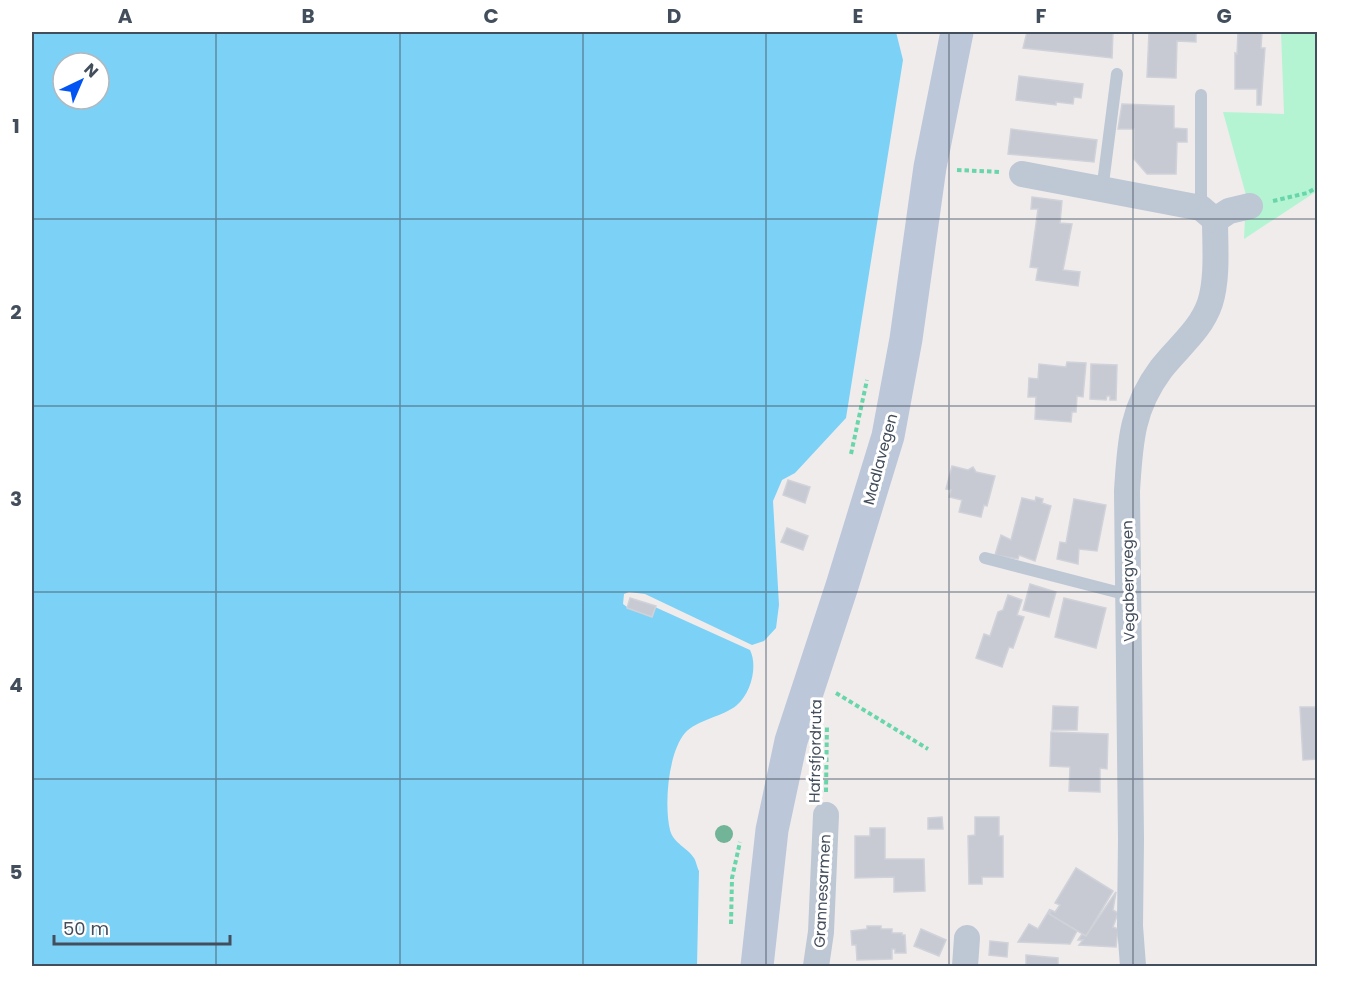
<svg xmlns="http://www.w3.org/2000/svg" width="1349" height="998" font-family="Poppins,sans-serif">
<rect width="100%" height="100%" fill="#f0ecec"/>
<polygon fill="#b4f4d3" points="1281,32 1317,32 1317,191 1244,239 1246,195 1223,112 1284,114"/>
<path fill="#7cd1f6" fill-rule="evenodd" d="M 32,32 L 896,32 L 903,60 L 846,418 L 795,473 L 782,480 L 773,501 L 779,605 L 776,628 L 764,641 L 752,645 L 645,594 L 629,592 L 624,594 L 623,604 L 627,607 L 655,607 L 750,650 C 758,666 751,693 737,705 C 723,717 698,719 685,733 C 668,753 664,805 670,830 C 673,843 688,848 694,858 C 696,861 697,867 699,871 L 697,966 L 32,966 ZM 63,63 L 99,63 L 99,99 L 63,99 Z"/>
<g fill="#c8cad3" stroke="#d0d2d9" stroke-width="1.5">
<polygon points="1027,32 1113,32 1112,58 1023,48"/>
<polygon points="1149,32 1196,32 1196,42 1177,41 1176,78 1147,77"/>
<polygon points="1238,32 1262,32 1261,48 1265,48 1261,105 1257,105 1257,89 1235,89 1235,53 1237,54"/>
<polygon points="1019,76 1083,84 1081,98 1074,97 1073,104 1056,102 1056,105 1016,100"/>
<polygon points="1122,104 1174,106 1174,128 1187,129 1187,142 1177,142 1176,174 1147,174 1134,159 1134,129 1118,129"/>
<polygon points="1011,129 1097,140 1094,162 1008,154"/>
<polygon points="1032,197 1062,201 1060,223 1072,224 1063,270 1080,272 1078,286 1036,280 1038,268 1030,267 1038,209 1031,209"/>
<polygon points="1067,362 1086,363 1083,397 1077,396 1076,412 1072,412 1071,422 1035,419 1036,397 1028,397 1029,378 1038,379 1039,364 1066,367"/>
<polygon points="1091,364 1117,365 1116,400 1110,400 1110,396 1107,396 1106,400 1090,399"/>
<polygon points="952,466 968,470 973,467 976,472 995,476 987,506 984,505 981,517 959,512 962,500 949,497 951,490 946,489"/>
<polygon points="788,480 810,487 805,503 783,495"/>
<polygon points="1036,497 1043,499 1042,503 1051,506 1035,561 1019,555 1018,559 995,555 1001,535 1011,540 1022,498 1035,501"/>
<polygon points="1074,499 1106,505 1097,551 1079,549 1078,564 1057,559 1060,542 1066,543"/>
<polygon points="787,528 808,536 803,550 781,542"/>
<polygon points="1030,584 1056,592 1049,617 1023,610"/>
<polygon points="1008,595 1022,600 1017,615 1024,617 1013,648 1009,647 1002,667 976,658 984,634 990,636 998,612 1003,610"/>
<polygon points="630,598 656,606 652,617 627,608"/>
<polygon points="1064,598 1106,608 1096,648 1055,637"/>
<polygon points="1053,706 1078,707 1077,730 1052,730"/>
<polygon points="1300,707 1318,707 1318,759 1303,760"/>
<polygon points="1051,732 1108,734 1107,769 1100,768 1100,792 1069,791 1070,767 1050,766"/>
<polygon points="942,817 943,829 928,829 928,818"/>
<polygon points="975,817 999,817 999,836 1003,836 1003,877 982,877 982,884 969,884 968,836 975,835"/>
<polygon points="870,828 885,828 885,859 924,859 925,891 894,892 894,877 855,878 855,836 870,836"/>
<polygon points="1076,868 1113,891 1086,936 1049,914 1051,910 1055,912 1060,905 1055,903"/>
<polygon points="1116,892 1113,910 1118,913 1113,927 1118,929 1116,947 1079,945 1083,940 1078,940 1082,934 1086,936"/>
<polygon points="1050,909 1049,914 1077,931 1070,944 1018,942 1029,924 1038,929"/>
<polygon points="867,926 881,926 881,929 892,929 892,933 902,933 902,935 905,935 906,953 895,953 895,949 892,949 892,959 857,960 856,945 852,945 851,931 867,929"/>
<polygon points="921,929 946,940 939,956 914,946"/>
<polygon points="990,941 1008,943 1007,957 989,955"/>
<polygon points="1026,955 1058,958 1058,966 1026,966"/>
</g>
<g fill="none" stroke-linecap="round" stroke-linejoin="round">
<g stroke="#68d6aa" stroke-width="4" stroke-dasharray="4.5 3" stroke-linecap="butt">
<polyline points="957,170 1001,172"/>
<polyline points="1273,201 1307,193 1318,187"/>
<polyline points="851,454 867,380"/>
<polyline points="836,693 928,749"/>
<polyline points="826,792 827,725"/>
<polyline points="731,924 732,878 740,842"/>
</g>
<g stroke="#bec7d4" stroke-width="12">
<polyline points="1102,191 1117,74"/>
<polyline points="1201,208 1201,95"/>
<polyline points="985,558 1128,595"/>
</g>
<g stroke="#bec7d4" stroke-width="26">
<path d="M 1022,174 L 1201,208 L 1215,220 C 1215,245 1218,278 1210,303 C 1201,330 1178,347 1161,369 C 1131,409 1130,444 1127,491 L 1131,839 L 1130,926 L 1133,966"/>
<polyline points="1215,220 1229,211 1250,206"/>
<polyline points="816,966 821,932 826,815"/>
<polyline points="965,966 967,938"/>
</g>
<polyline stroke="#bcc7d9" stroke-width="33" points="757,966 772,830 791,741 842,586 888,436 906,339 930,167 957,32"/>
</g>
<circle fill="#72b498" cx="724" cy="834" r="9"/>
<path fill="none" stroke="#434e5c" stroke-width="1.5" stroke-opacity="0.55" d="M 216,32 L 216,966M 400,32 L 400,966M 583,32 L 583,966M 766,32 L 766,966M 949,32 L 949,966M 1133,32 L 1133,966M 32,219 L 1318,219M 32,406 L 1318,406M 32,592 L 1318,592M 32,779 L 1318,779"/>
<g text-anchor="middle" dominant-baseline="central" stroke-width="6" stroke-linejoin="round" paint-order="stroke">
<g font-size="15" fill="#434e5c" stroke="#fff">
<text transform="translate(880 459) rotate(-75)">Madlavegen</text>
<text transform="translate(1128 581) rotate(-91)">Vegabergvegen</text>
<text transform="translate(815 751) rotate(-89)">Hafrsfjordruta</text>
<text transform="translate(822 891) rotate(-87)">Grannesarmen</text>
</g>
</g>
<rect width="1349" height="998" fill="none" stroke="#ffffff" stroke-width="66"/>
<g transform="translate(81 81) rotate(44)"><circle r="28" fill="#ffffff" stroke="#b4b8be" stroke-width="1.5"/>
<path d="M0-4.5L10 22L0 15L-10 22Z" fill="#0355f3"/>
<text y="-9" font-size="16" font-weight="bold" text-anchor="middle" fill="#434e5c">N</text>
</g>
<path d="M54 935v9h176v-9" fill="none" stroke="#434e5c" stroke-width="3"/>
<text x="63" y="935" font-size="18" fill="#434e5c" stroke="#ffffff" stroke-width="4.5" paint-order="stroke">50 m</text>
<rect x="33" y="33" width="1283" height="932" fill="none" stroke="#434e5c" stroke-width="2"/>
<g font-size="20" text-anchor="middle" font-weight="bold" fill="#434e5c">
<text x="125" y="23">A</text>
<text x="308" y="23">B</text>
<text x="491" y="23">C</text>
<text x="674" y="23">D</text>
<text x="858" y="23">E</text>
<text x="1041" y="23">F</text>
<text x="1224" y="23">G</text>
<text x="16" y="133">1</text>
<text x="16" y="319">2</text>
<text x="16" y="506">3</text>
<text x="16" y="692">4</text>
<text x="16" y="879">5</text>
</g>
</svg>
